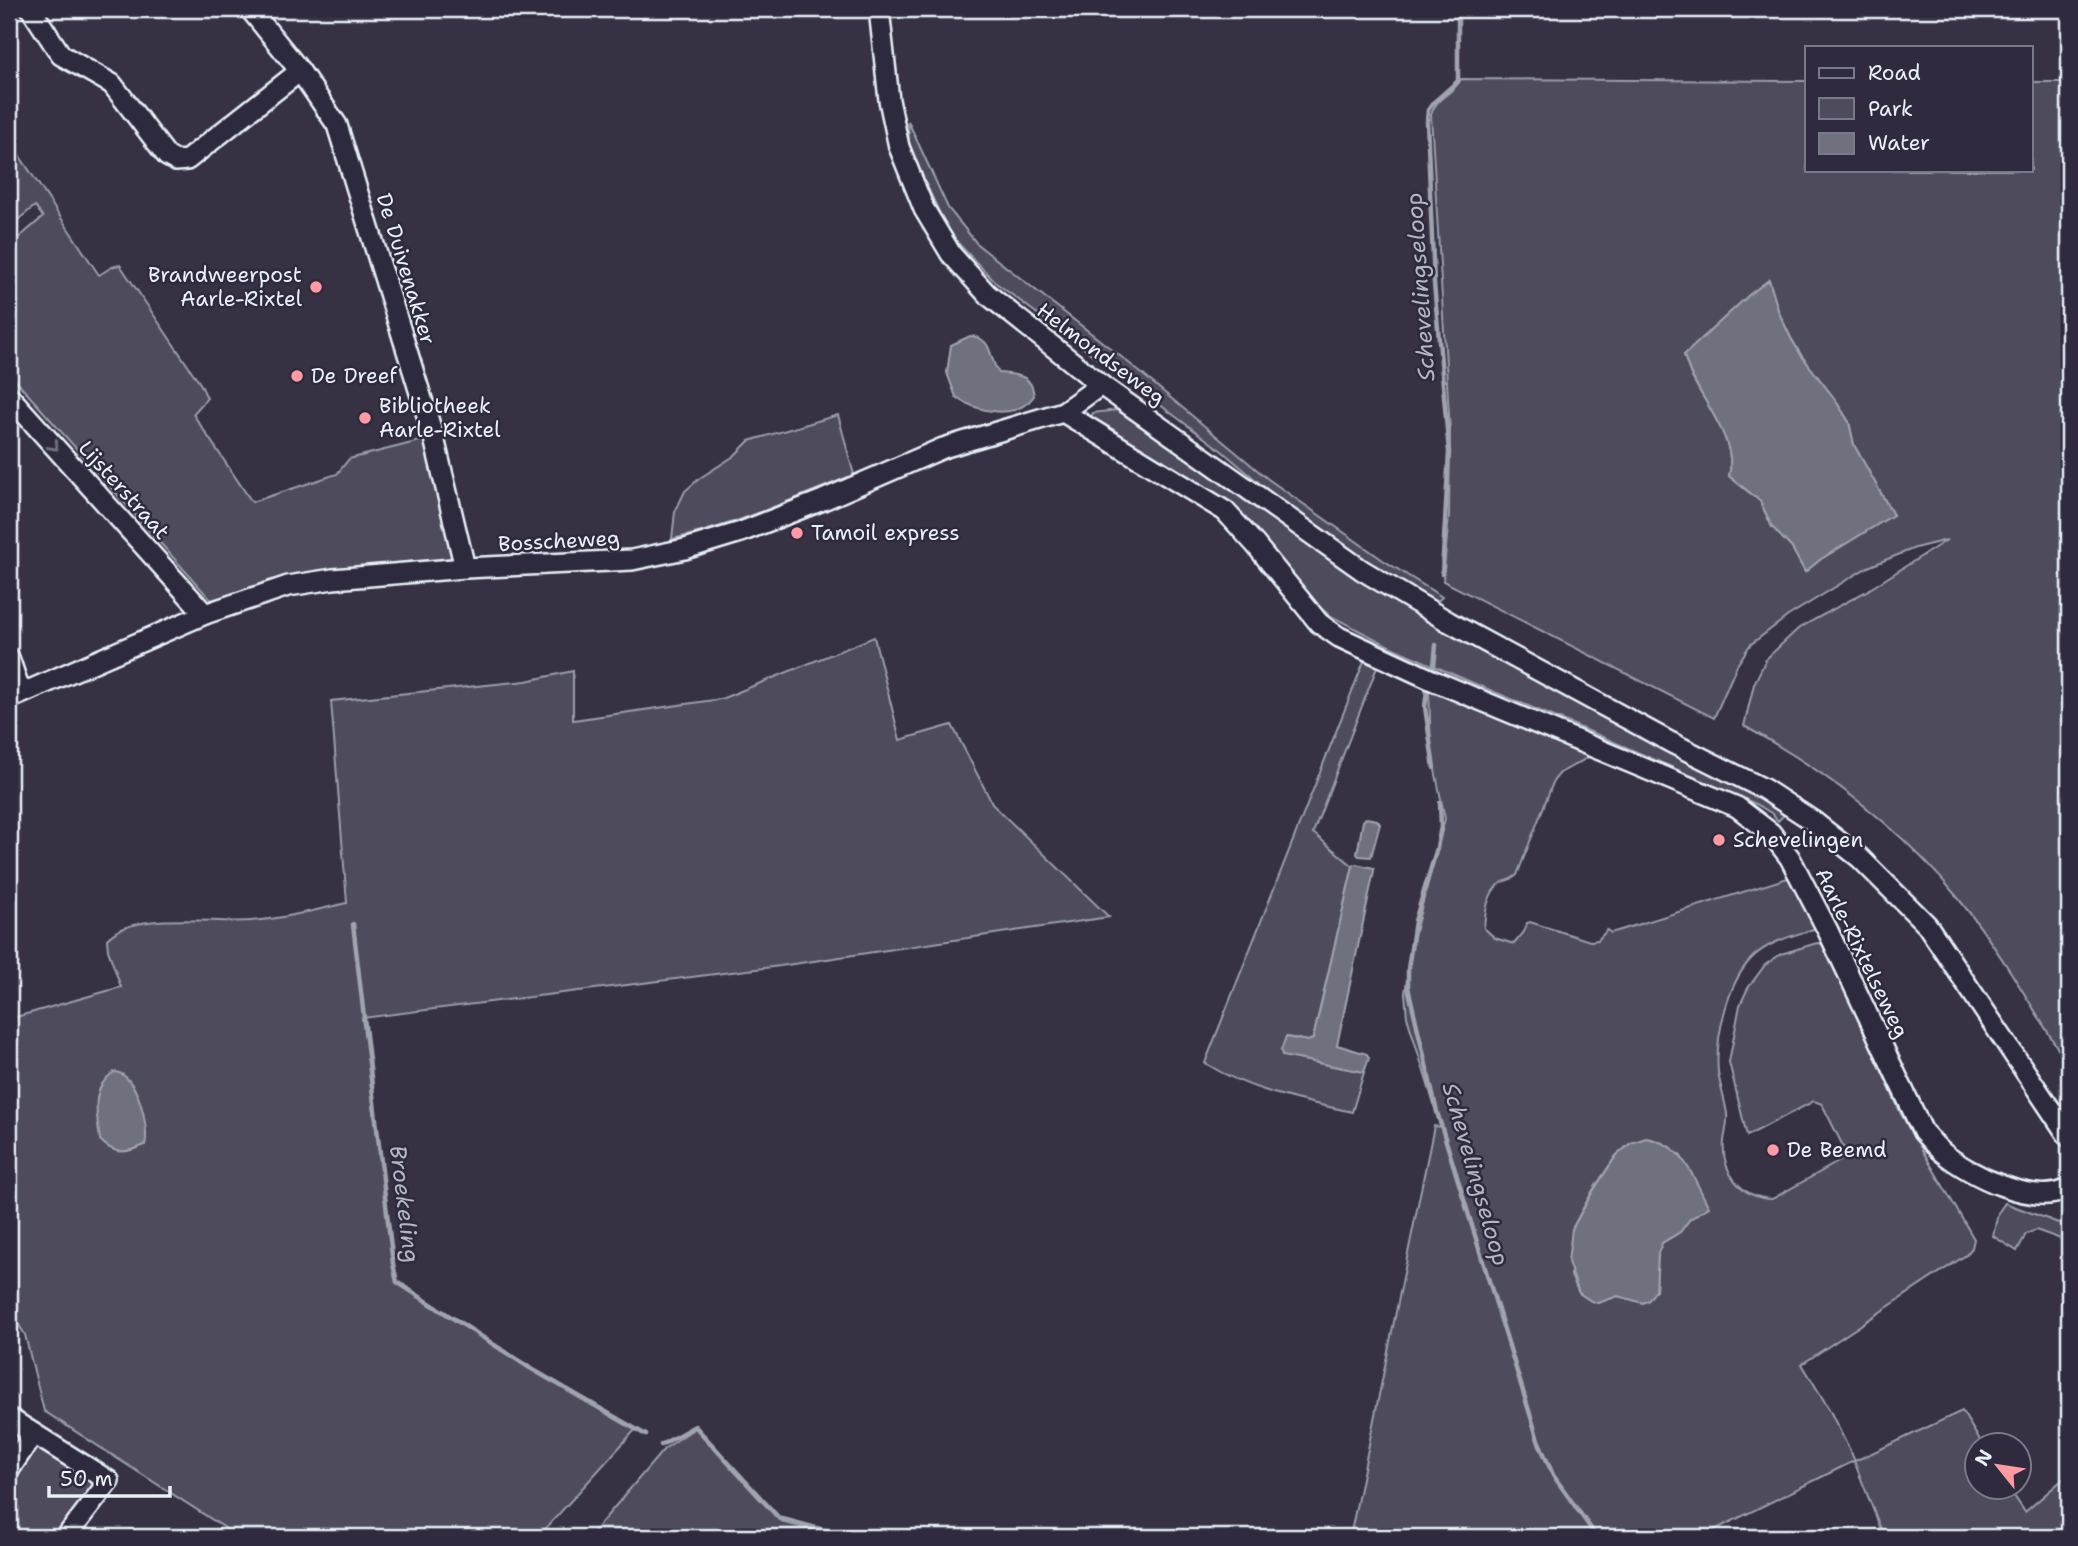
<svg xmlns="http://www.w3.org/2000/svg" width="2078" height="1546" font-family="'Shantell Sans',sans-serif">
<rect width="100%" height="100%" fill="#363244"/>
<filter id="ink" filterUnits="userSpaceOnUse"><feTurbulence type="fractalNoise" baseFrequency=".0143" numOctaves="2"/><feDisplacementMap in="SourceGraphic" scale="14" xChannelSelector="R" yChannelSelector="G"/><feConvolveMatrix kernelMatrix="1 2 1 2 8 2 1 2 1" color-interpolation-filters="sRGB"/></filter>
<g filter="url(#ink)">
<g fill="#4d4b5c" stroke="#9a9eaa" stroke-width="2" fill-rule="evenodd">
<path d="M 1461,79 L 1807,81 L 1807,170 L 2031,170 L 2031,82 L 2069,82 L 2069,1067 C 2034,1010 2000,950 1958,898 C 1900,827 1824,770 1744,726 L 1754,684 L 1766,659 L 1799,628 L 1865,592 L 1947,540 L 1915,548 L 1868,567 L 1788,616 L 1750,645 L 1737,665 L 1714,718 L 1443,581 L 1449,515 L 1450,432 L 1431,115 C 1435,97 1454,94 1461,79 ZM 1769,280 L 1779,313 L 1791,338 L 1801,355 L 1834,398 L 1849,422 L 1854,445 L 1893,515 L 1821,559 L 1805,572 L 1792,548 L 1772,527 L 1760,501 L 1729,476 C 1737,443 1709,409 1694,381 C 1689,373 1687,363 1684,355 L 1749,295 Z"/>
<polygon points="908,121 948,208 978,245 1124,359 1268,479 1383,560 1442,597 1436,603 1352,552 1277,498 1222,451 996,283 958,243 943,220 917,165 909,142"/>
<polygon points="9,140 99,275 114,266 120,265 201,385 207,398 193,414 252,502 337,474 349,459 424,440 460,561 280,579 211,600 9,373 9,246 43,217 35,206 9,227"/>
<polygon points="1117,410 1327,557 1405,608 1788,811 1778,821 1771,813 1756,804 1598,735 1473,683 1391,647 1329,615 1302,592 1271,548 1090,419 1093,413"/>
<path d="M 838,415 L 854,475 C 794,498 735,526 672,539 L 675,512 L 685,491 L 700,478 L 734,456 L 749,441 Z"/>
<path d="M 874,637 L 900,740 L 952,725 L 993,805 L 1109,917 L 780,966 L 362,1018 L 396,1282 L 527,1367 L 635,1430 L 538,1537 L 239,1537 L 44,1411 L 25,1335 L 9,1309 L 9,1019 L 121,987 L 108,950 L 107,939 C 135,910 211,924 250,921 C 283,919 315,910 347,903 L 331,701 L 526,681 L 573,671 L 573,720 L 721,699 Z"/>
<path d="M 1364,661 L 1377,667 L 1313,833 L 1353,866 L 1313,1039 L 1308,1041 L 1286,1037 L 1283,1056 L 1364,1072 L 1352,1112 C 1301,1101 1249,1091 1205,1063 Z"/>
<path d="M 1429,691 L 1588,754 L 1587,758 L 1560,773 L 1554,780 L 1517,875 C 1511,881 1507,879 1501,883 C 1487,892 1485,914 1484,928 L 1495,938 L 1514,944 L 1524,932 L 1527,923 L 1530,922 L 1590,941 L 1598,940 L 1607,930 L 1611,933 L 1791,877 L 1817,928 C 1795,935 1766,942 1750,960 C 1727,985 1715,1039 1718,1072 C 1720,1086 1725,1100 1727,1114 C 1728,1124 1725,1132 1724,1141 C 1721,1172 1741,1198 1772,1199 L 1845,1158 L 1847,1154 L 1822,1104 L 1814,1101 L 1747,1136 L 1729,1062 L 1740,1005 L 1748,988 L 1765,965 L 1781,954 L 1817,943 L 1825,944 L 1901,1114 L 1974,1239 L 1972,1248 L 1966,1255 L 1802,1364 L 1829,1409 L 1855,1461 L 1962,1411 L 1982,1444 L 1976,1444 L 1976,1486 L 2008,1487 L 2025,1512 L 2069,1474 L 2069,1537 L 2041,1537 L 2035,1530 L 2024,1537 L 1884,1537 L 1854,1461 L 1700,1537 L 1350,1537 L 1434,1126 L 1441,1127 L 1407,1017 L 1405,993 L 1414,936 L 1445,819 L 1431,750 ZM 1631,1143 L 1680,1154 L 1708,1207 L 1690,1219 L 1680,1232 L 1662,1243 L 1658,1253 L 1656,1290 L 1643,1303 L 1618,1296 L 1598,1303 L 1579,1293 L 1571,1276 L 1572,1229 L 1593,1190 L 1616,1156 Z"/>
<polygon points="2005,1203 2069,1227 2069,1242 2036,1230 2026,1234 2017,1251 1993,1236 1998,1213"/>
<polygon points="695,1428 777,1518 785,1523 842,1537 589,1537 664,1449"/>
<polygon points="39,1446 94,1484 92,1492 56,1537 9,1537 9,1479 32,1448"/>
</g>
<g fill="#70717f" stroke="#a0a4af" stroke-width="2">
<path d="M 1769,280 L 1779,313 L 1791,338 L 1801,355 L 1834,398 L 1849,422 L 1854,445 L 1893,515 L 1821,559 L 1805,572 L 1792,548 L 1772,527 L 1760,501 L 1729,476 C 1737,443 1708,409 1694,380 C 1689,372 1687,363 1684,355 L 1749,295 Z"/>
<path d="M 970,336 C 994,338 988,358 999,373 C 1018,375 1032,374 1034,396 C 1016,421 977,412 956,397 L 947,373 L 951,345 Z"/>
<polygon points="1366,818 1377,820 1380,824 1371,857 1359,856 1357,854 1363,821"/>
<polygon points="1356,864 1374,868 1374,871 1337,1045 1367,1054 1369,1058 1364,1072 1282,1056 1281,1050 1286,1037 1308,1041 1313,1039 1350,879 1353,866"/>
<path d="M 114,1072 C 137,1072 150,1127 145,1145 C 126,1153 115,1156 100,1140 C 97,1114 89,1089 114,1072 Z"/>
<path d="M 1646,1138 C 1685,1144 1692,1177 1709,1207 L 1690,1219 L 1680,1232 L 1662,1243 L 1658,1253 L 1656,1290 L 1649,1300 L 1643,1303 L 1618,1296 L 1598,1303 L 1591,1301 L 1579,1293 L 1568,1262 L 1572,1229 L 1593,1191 L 1616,1156 L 1631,1143 Z"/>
</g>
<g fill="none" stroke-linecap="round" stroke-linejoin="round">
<g stroke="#a0a4af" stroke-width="4.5">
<polyline points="2065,9 2069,11"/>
<polyline points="1442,574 1449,452 1434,283 1427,121 1428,110 1433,103 1458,81 1458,9"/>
<polyline points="1434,666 1436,645"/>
<polyline points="1427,690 1425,707 1434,768"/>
<polyline points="1440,803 1441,827 1437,848 1415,921 1408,969 1408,987 1437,1112 1538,1440 1553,1475 1597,1537"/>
<polyline points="353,924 393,1264 397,1282 530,1368 646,1435"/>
<polyline points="661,1445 695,1426 779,1518 850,1537"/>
</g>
<defs>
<g id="minor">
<polyline points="31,9 61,55 112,84 167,156 176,161 187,160 300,71"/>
<polyline points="250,9 300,71 337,125 434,438 465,568"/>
<polyline points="879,9 889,100 899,147 924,209 951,254 987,294 1101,385 1362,570 1449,622 1670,742 1764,789 1813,821 1860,858 1927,925 2069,1137"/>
<polyline points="9,396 205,614"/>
<path d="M 1063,412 L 1225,511 L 1255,544 L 1319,623 L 1339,637 L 1432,680 L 1737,807 L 1771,833 L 1790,858 L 1828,931 L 1923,1132 C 1929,1138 1935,1146 1942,1152 C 1969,1175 2036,1208 2069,1188"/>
<polyline points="9,658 21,693"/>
<polyline points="9,699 205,614 288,586 333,579 465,568 632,560 685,549 741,532 823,500 943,448 1063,412 1101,385"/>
<polyline points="9,1418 109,1481 66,1537"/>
<polyline points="9,1470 33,1434"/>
</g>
</defs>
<use href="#minor" stroke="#e8f1f8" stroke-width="24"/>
<use href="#minor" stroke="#2f2a3d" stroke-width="19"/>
</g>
<defs><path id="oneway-chevron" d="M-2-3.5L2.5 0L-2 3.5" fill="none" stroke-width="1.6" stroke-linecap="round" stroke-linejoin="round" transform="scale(1.75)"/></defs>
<use stroke="#70707e" href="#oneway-chevron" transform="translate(54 446) rotate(48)"/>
</g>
<g fill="#ff9aa2" stroke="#2f2a3d" stroke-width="2.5">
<circle cx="316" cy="287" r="7"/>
<circle cx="297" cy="376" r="7"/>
<circle cx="365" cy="418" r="7"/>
<circle cx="797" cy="533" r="7"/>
<circle cx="1719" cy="840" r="7"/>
<circle cx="1773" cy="1150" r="7"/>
</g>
<g text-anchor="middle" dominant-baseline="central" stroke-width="5" stroke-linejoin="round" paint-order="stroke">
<g font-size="21" fill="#e8f1f8" stroke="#2f2a3d">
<text transform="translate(406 269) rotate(73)">De Duivenakker</text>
<text transform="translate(1101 354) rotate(37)">Helmondseweg</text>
<text transform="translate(124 490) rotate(48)">Lijsterstraat</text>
<text transform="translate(559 541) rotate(-3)">Bosscheweg</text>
<text transform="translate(1862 953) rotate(64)">Aarle-Rixtelseweg</text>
</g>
<g font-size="21" fill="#e8f1f8" stroke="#2f2a3d" text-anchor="start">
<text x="302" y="275" text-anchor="end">Brandweerpost<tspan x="302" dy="24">Aarle-Rixtel</tspan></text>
<text x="311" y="376">De Dreef</text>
<text x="379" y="406">Bibliotheek<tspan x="379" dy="24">Aarle-Rixtel</tspan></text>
<text x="811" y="533">Tamoil express</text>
<text x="1733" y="840">Schevelingen</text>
<text x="1787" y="1150">De Beemd</text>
</g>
<g font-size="23" font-style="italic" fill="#b2b7c2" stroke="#2f2a3d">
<text transform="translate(1420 287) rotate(-94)">Schevelingseloop</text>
<text transform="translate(1476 1174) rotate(74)">Schevelingseloop</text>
<text transform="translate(405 1204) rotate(83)">Broekeling</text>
</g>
</g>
<rect width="2078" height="1546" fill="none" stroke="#2f2a3d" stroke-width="35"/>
<rect x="18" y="18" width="2043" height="1511" fill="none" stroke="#e8f1f8" stroke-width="2.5" filter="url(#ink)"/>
<rect x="1805" y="46" width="228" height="126" fill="#2f2a3d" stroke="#797a88" stroke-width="2"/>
<rect x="1819" y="68" width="35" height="10" fill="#2f2a3d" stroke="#797a88" stroke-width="2"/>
<text x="1868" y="80" font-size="21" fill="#e8f1f8">Road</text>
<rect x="1819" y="98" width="35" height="21" fill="#4d4b5c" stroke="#797a88" stroke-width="2"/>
<text x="1868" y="116" font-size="21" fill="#e8f1f8">Park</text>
<rect x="1819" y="133" width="35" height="21" fill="#70717f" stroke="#797a88" stroke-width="2"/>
<text x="1868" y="150" font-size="21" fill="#e8f1f8">Water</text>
<g transform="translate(1998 1466) rotate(300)"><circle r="33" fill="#2f2a3d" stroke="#797a88" stroke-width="2"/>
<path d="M0-5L12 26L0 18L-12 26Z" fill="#ff9aa2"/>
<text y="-10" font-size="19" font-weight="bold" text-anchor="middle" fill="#e8f1f8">N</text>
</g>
<path d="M49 1486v10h121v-10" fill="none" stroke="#e8f1f8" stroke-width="3.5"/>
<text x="60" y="1486" font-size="21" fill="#e8f1f8" stroke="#2f2a3d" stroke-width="5" paint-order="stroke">50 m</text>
</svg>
